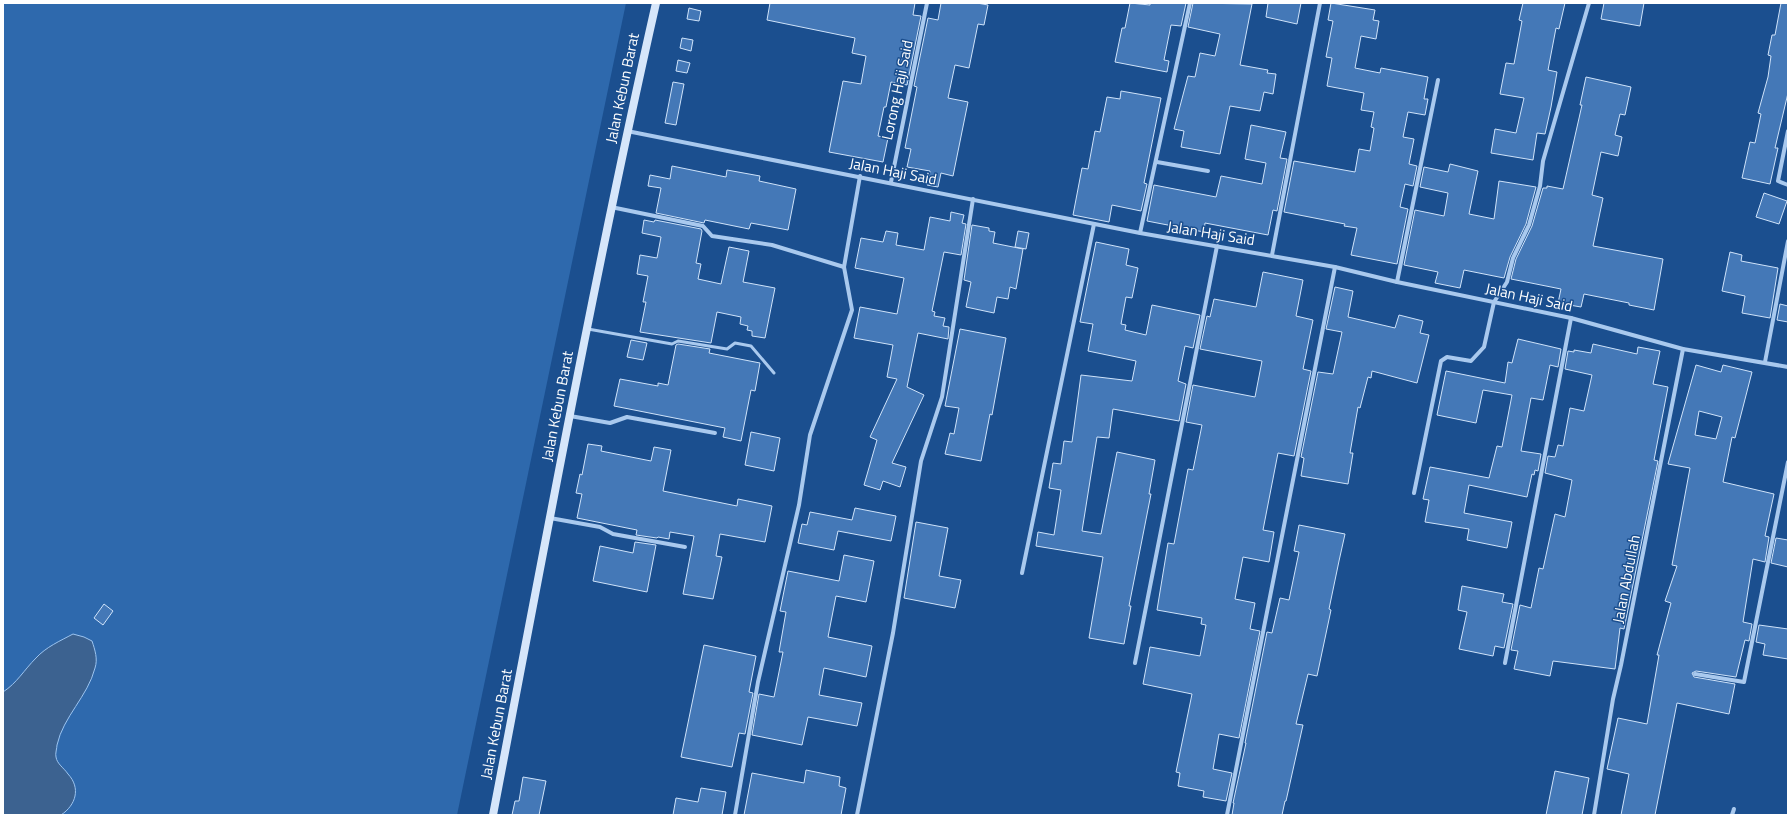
<svg xmlns="http://www.w3.org/2000/svg" width="1791" height="818" font-family="'Titillium Web',sans-serif">
<rect width="100%" height="100%" fill="#1b4f8f"/>
<polygon fill="#2e69ad" points="3,3 626,3 457,815 3,815"/>
<path fill="#3c6290" stroke="#9cc4f0" d="M 73,634 L 84,637 L 92,641 C 95,650 98,659 95,668 C 88,696 63,717 57,745 C 57,748 55,754 56,757 C 57,764 64,768 68,774 C 81,788 76,805 61,815 L 3,815 L 3,692 C 17,683 24,670 36,658 C 46,647 60,641 73,634 Z"/>
<g fill="#4478b7" stroke="#cfe3fa" fill-rule="evenodd">
<polygon points="770,3 915,3 913,15 921,16 907,85 891,82 886,107 884,107 878,136 888,138 883,162 829,152 843,81 861,84 866,56 852,53 855,38 767,20"/>
<polygon points="941,3 977,3 988,5 984,25 978,24 969,68 955,65 948,98 968,102 953,176 941,173 938,187 927,185 930,171 907,167 911,149 905,148 917,87 914,86 928,18 938,20"/>
<polygon points="1130,3 1150,5 1150,3 1186,3 1181,26 1171,25 1164,60 1169,61 1167,72 1115,62 1122,28 1125,28"/>
<polygon points="1193,3 1252,4 1240,65 1268,70 1267,73 1276,74 1273,94 1264,92 1260,111 1230,106 1220,154 1181,147 1184,131 1174,129 1188,76 1195,77 1200,53 1215,56 1220,34 1188,27"/>
<polygon points="1268,3 1301,3 1297,24 1266,17"/>
<polygon points="1331,3 1375,10 1373,20 1379,21 1376,39 1361,36 1355,68 1380,73 1381,68 1428,77 1424,99 1428,99 1425,115 1408,112 1403,137 1414,139 1409,164 1417,166 1413,186 1405,184 1400,207 1408,209 1397,264 1351,255 1357,228 1344,226 1345,224 1284,212 1294,161 1355,172 1359,149 1370,151 1374,128 1371,127 1374,112 1361,110 1364,93 1327,86 1332,58 1326,57 1333,21 1328,20"/>
<polygon points="1523,3 1565,3 1559,29 1556,28 1548,70 1557,72 1551,107 1545,134 1537,133 1533,160 1491,153 1495,129 1516,133 1524,98 1500,94 1506,63 1514,64 1522,21 1519,20"/>
<polygon points="1604,3 1644,3 1640,26 1601,19"/>
<polygon points="1781,3 1788,3 1788,93 1775,148 1778,148 1770,184 1742,178 1750,142 1755,143 1761,114 1758,113 1768,77 1771,56 1768,55 1772,35 1775,35"/>
<polygon points="689,8 701,11 699,21 687,19"/>
<polygon points="682,38 693,40 691,51 680,48"/>
<polygon points="678,60 690,63 687,73 676,71"/>
<polygon points="1586,77 1631,87 1625,115 1620,114 1615,135 1622,137 1618,156 1601,152 1592,195 1603,198 1593,246 1663,259 1654,310 1629,305 1629,303 1584,294 1581,307 1558,303 1561,289 1511,279 1516,259 1532,226 1543,188 1547,188 1547,186 1563,189 1582,105 1580,105"/>
<polygon points="673,82 684,84 676,125 665,123"/>
<polygon points="1121,91 1161,98 1144,183 1147,184 1141,211 1112,205 1109,222 1073,215 1082,168 1088,169 1095,131 1100,132 1107,97 1120,99"/>
<polygon points="1251,125 1286,132 1280,158 1287,159 1277,211 1273,210 1268,235 1205,223 1204,232 1147,221 1154,185 1216,197 1221,176 1262,184 1266,163 1245,159"/>
<polygon points="1450,164 1478,171 1469,214 1494,219 1499,181 1536,187 1526,224 1510,257 1504,278 1464,270 1460,288 1435,283 1438,272 1404,265 1415,210 1444,216 1448,193 1420,187 1424,167 1448,172"/>
<polygon points="672,166 726,177 727,170 760,176 759,181 796,189 788,230 751,223 749,229 705,220 704,223 656,213 661,188 648,186 650,175 670,179"/>
<polygon points="1764,193 1787,201 1779,224 1756,217"/>
<polygon points="951,212 964,215 962,223 966,224 961,255 944,252 932,311 935,312 934,316 945,318 943,326 949,327 948,339 918,333 907,387 924,395 892,463 906,467 900,487 883,481 880,490 864,485 877,440 870,437 897,379 887,377 893,345 854,338 860,307 897,314 904,278 855,268 861,238 883,242 886,231 898,233 896,245 924,250 930,217 950,221"/>
<polygon points="644,220 654,222 655,220 701,229 702,231 696,263 701,264 698,279 721,284 729,247 749,251 743,282 775,288 765,338 752,336 752,331 747,330 748,326 740,324 741,317 717,312 711,343 640,332 646,302 643,302 648,276 637,274 640,255 657,258 661,237 642,233"/>
<polygon points="972,225 989,228 989,231 995,232 993,243 1023,249 1016,289 1010,287 1008,299 997,297 994,313 966,307 971,282 964,280"/>
<polygon points="1018,231 1029,233 1026,249 1015,247"/>
<polygon points="1096,242 1129,249 1126,265 1138,268 1132,298 1126,297 1121,324 1126,325 1125,330 1146,335 1152,305 1200,315 1193,348 1185,346 1178,381 1186,384 1179,421 1113,409 1109,438 1097,437 1082,531 1101,534 1117,452 1155,460 1149,494 1151,494 1129,606 1131,606 1124,644 1089,638 1103,557 1036,546 1038,532 1054,535 1061,490 1049,488 1053,463 1061,464 1064,441 1072,442 1081,375 1132,381 1136,361 1088,351 1093,324 1080,322"/>
<polygon points="1730,252 1742,255 1741,261 1778,268 1770,318 1742,313 1745,296 1722,291"/>
<polygon points="1263,272 1303,280 1296,316 1313,320 1303,369 1311,371 1294,456 1278,453 1263,530 1274,532 1269,562 1243,557 1235,599 1255,603 1250,629 1260,631 1239,738 1219,734 1213,769 1232,773 1226,801 1203,797 1204,791 1178,786 1180,773 1176,772 1192,694 1143,684 1150,647 1200,656 1206,625 1201,624 1202,618 1157,610 1168,543 1174,544 1188,469 1193,470 1202,425 1186,422 1193,385 1255,397 1262,361 1200,349 1207,316 1210,317 1214,299 1256,307"/>
<polygon points="1335,287 1353,291 1348,317 1395,328 1399,315 1423,321 1420,333 1429,335 1417,383 1372,371 1371,378 1368,377 1360,408 1358,407 1350,453 1353,453 1348,484 1301,476 1304,458 1301,457 1318,372 1333,374 1342,332 1326,329"/>
<polygon points="1780,304 1788,306 1788,322 1777,320"/>
<polygon points="960,329 1006,338 992,415 990,414 981,461 945,454 950,433 954,434 959,408 945,406"/>
<polygon points="1518,339 1561,349 1558,367 1550,365 1543,400 1531,398 1521,451 1541,454 1538,471 1535,470 1534,475 1532,474 1527,497 1469,485 1464,513 1512,522 1507,548 1467,540 1469,529 1425,522 1429,500 1423,499 1430,467 1489,478 1497,446 1502,447 1512,395 1483,390 1476,423 1437,415 1446,371 1505,383 1508,362 1512,363"/>
<polygon points="631,340 647,343 643,360 627,357"/>
<polygon points="678,344 710,349 709,353 760,363 755,391 751,390 741,441 723,437 725,428 614,406 620,379 658,386 658,383 668,385 676,345"/>
<polygon points="1593,344 1637,354 1638,347 1660,351 1653,384 1668,387 1654,460 1658,461 1624,629 1620,628 1615,669 1553,661 1550,676 1514,669 1518,651 1511,650 1520,605 1531,608 1539,568 1543,569 1555,514 1565,517 1572,480 1545,473 1548,456 1555,457 1558,445 1563,446 1570,408 1584,411 1592,375 1565,369 1568,351 1574,352 1574,350 1591,353"/>
<path d="M 1696,365 L 1721,372 L 1723,365 L 1752,372 L 1735,438 L 1732,437 L 1723,482 L 1774,494 L 1765,536 L 1769,537 L 1765,562 L 1753,559 L 1743,622 L 1752,624 L 1749,641 L 1745,640 L 1736,677 L 1696,671 L 1692,673 L 1694,677 L 1735,684 L 1729,714 L 1677,703 L 1655,815 L 1621,815 L 1629,774 L 1607,769 L 1618,718 L 1647,724 L 1659,655 L 1657,655 L 1671,603 L 1665,601 L 1677,566 L 1672,565 L 1690,468 L 1668,464 ZM 1699,411 L 1722,417 L 1716,439 L 1695,435 Z"/>
<polygon points="751,432 780,438 774,471 745,465"/>
<polygon points="588,444 602,446 601,451 651,461 654,447 671,450 663,491 737,506 738,499 772,506 765,542 720,534 716,556 722,557 713,599 683,594 694,536 670,532 669,539 658,537 657,538 636,535 637,530 577,518 582,494 576,493 580,474 582,475"/>
<polygon points="855,508 896,516 891,541 838,531 834,550 798,543 802,524 807,525 810,512 852,520"/>
<polygon points="916,522 948,528 939,576 961,580 955,608 904,598"/>
<polygon points="1299,525 1345,534 1339,561 1329,609 1331,610 1317,676 1308,674 1296,724 1303,725 1286,801 1285,801 1282,815 1232,815 1234,803 1233,803 1246,743 1245,743 1267,632 1272,633 1280,598 1289,600 1299,552 1294,551"/>
<polygon points="1776,538 1788,540 1788,567 1771,563"/>
<polygon points="635,542 656,545 647,592 593,581 600,546 633,553"/>
<polygon points="844,555 874,561 866,602 836,596 828,637 872,646 866,677 824,668 819,695 862,703 857,726 808,717 802,745 752,735 759,694 774,697 783,652 779,652 786,612 780,611 788,571 839,581"/>
<polygon points="1462,586 1504,594 1502,602 1513,604 1504,648 1495,646 1493,656 1459,649 1467,612 1458,610"/>
<polygon points="104,604 113,611 103,625 94,618"/>
<polygon points="1759,625 1788,629 1788,659 1763,655 1765,644 1756,642"/>
<polygon points="704,645 756,656 749,692 753,693 745,734 739,733 732,767 681,757"/>
<polygon points="806,770 840,777 839,786 846,788 841,815 744,815 752,773 804,783"/>
<polygon points="1555,771 1589,778 1582,815 1546,815"/>
<polygon points="523,777 546,781 539,815 512,815 515,801 519,801"/>
<polygon points="701,788 726,792 722,815 673,815 676,798 698,802"/>
</g>
<g fill="none" stroke-linecap="round" stroke-linejoin="round">
<polyline stroke="#a9c9ee" stroke-width="3" points="588,329 672,344 678,341 727,349 735,343 751,346 774,373"/>
<g stroke="#a9c9ee" stroke-width="4">
<polyline points="627,131 1140,233 1335,267 1397,282 1571,318 1683,349 1788,367"/>
<polyline points="1788,131 1778,181 1788,185"/>
<polyline points="1157,162 1208,171"/>
<polyline points="891,182 927,3"/>
<polyline points="611,207 703,226 712,236 772,245 844,267"/>
<polyline points="1140,233 1190,3"/>
<polyline points="1272,255 1320,3"/>
<polyline points="1397,282 1438,80"/>
<polyline points="1765,362 1788,241"/>
<polyline points="570,416 610,423 627,417 715,433"/>
<polyline points="1414,493 1441,361 1447,357 1471,361 1484,347 1494,302 1507,282 1513,258 1529,225 1540,186 1543,161 1589,3"/>
<polyline points="550,518 600,527 613,534 685,547"/>
<polyline points="1022,573 1094,224"/>
<polyline points="1135,663 1217,246"/>
<polyline points="1505,663 1571,318"/>
<polyline points="1695,674 1744,682 1788,462"/>
<polyline points="735,815 758,682 799,505 810,435 852,310 844,267 860,176"/>
<polyline points="857,815 893,633 921,461 942,397 973,199"/>
<polyline points="1227,815 1335,267"/>
<polyline points="1594,815 1613,699 1621,665 1683,349"/>
<polyline points="1732,815 1734,809"/>
</g>
<path stroke="#d6e6fa" stroke-width="8" d="M 493,815 C 545,544 595,272 656,3"/>
</g>
<g text-anchor="middle" dominant-baseline="central" stroke-width="3" stroke-linejoin="round" paint-order="stroke">
<g font-size="15" fill="#fff" stroke="#1b4f8f">
<text transform="translate(622 88) rotate(-78)">Jalan Kebun Barat</text>
<text transform="translate(897 90) rotate(-78)">Lorong Haji Said</text>
<text transform="translate(893 171) rotate(11)">Jalan Haji Said</text>
<text transform="translate(1211 233) rotate(9)">Jalan Haji Said</text>
<text transform="translate(1529 297) rotate(12)">Jalan Haji Said</text>
<text transform="translate(557 406) rotate(-79)">Jalan Kebun Barat</text>
<text transform="translate(1626 579) rotate(-79)">Jalan Abdullah</text>
<text transform="translate(496 724) rotate(-79)">Jalan Kebun Barat</text>
</g>
</g>
<rect width="1791" height="818" fill="none" stroke="#ffffff" stroke-width="8"/>
</svg>
